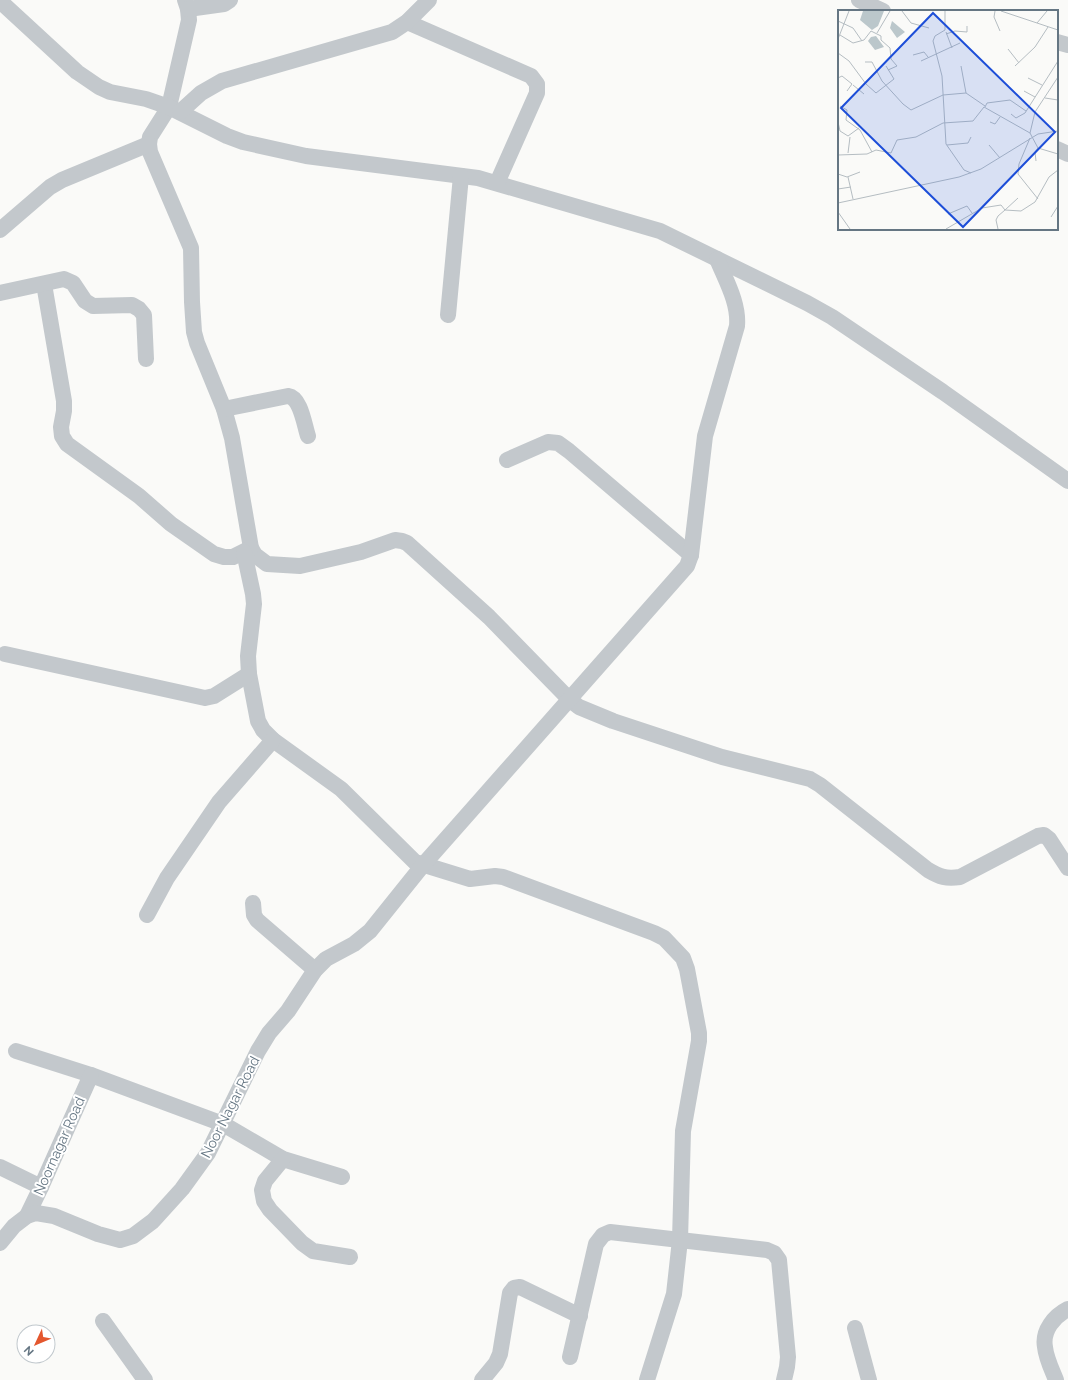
<svg xmlns="http://www.w3.org/2000/svg" width="1068" height="1380" font-family="Raleway,sans-serif">
<rect width="100%" height="100%" fill="#fafaf8"/>
<g fill="none" stroke-linecap="round" stroke-linejoin="round">
<g stroke="#c3c8cc" stroke-width="16">
<path d="M 185,0 L 188,9 L 189,20 L 169,107 L 150,137 L 149,144 L 150,152 L 191,248 L 192,302 L 194,332 L 197,343 L 224,409 L 232,438 L 251,548 L 255,555 L 267,564 L 300,566 L 361,552 L 395,540 L 402,541 L 407,543 L 489,617 L 570,700 L 579,707 L 613,721 L 722,757 L 810,779 L 820,785 L 928,870 C 940,877 946,879 960,877 L 1038,836 L 1044,835 L 1049,839 L 1068,868"/>
<polyline points="859,0 883,11"/>
<polyline points="0,1 77,72 99,87 110,92 146,99 169,107 227,136 243,142 306,156 478,178 660,231 807,303 832,317 943,392 1068,481"/>
<polyline points="188,9 224,4 230,0"/>
<polyline points="407,22 531,76 537,84 537,93 497,183"/>
<polyline points="1057,42 1068,45"/>
<polyline points="180,112 201,93 222,81 392,32 407,22 429,0"/>
<polyline points="1057,149 1068,154"/>
<polyline points="0,230 50,187 62,180 149,144"/>
<polyline points="44,284 64,401 64,411 61,427 62,436 67,444 139,496 171,524 214,554 224,557 233,557 251,548"/>
<polyline points="0,293 64,279 73,283 85,301 93,306 132,305 139,309 144,315 146,359"/>
<polyline points="448,315 461,176"/>
<path d="M 224,409 L 288,396 C 301,398 304,424 308,436"/>
<polyline points="507,460 548,442 558,443 569,451 691,555"/>
<polyline points="244,552 253,594 254,604 248,656 249,674 258,721 263,730 273,740 341,789 415,862 470,879 495,876 503,877 654,933 664,938 683,958 687,969 699,1033 699,1041 683,1131 680,1240 674,1294 647,1380"/>
<polyline points="5,654 205,698 214,696 249,674"/>
<polyline points="253,903 254,915 257,920 315,970"/>
<polyline points="147,915 167,878 219,802 273,740"/>
<polyline points="16,1051 91,1075 223,1124 283,1159 342,1177"/>
<polyline points="283,1159 265,1181 262,1190 264,1201 270,1210 302,1243 313,1251 350,1257"/>
<polyline points="0,1167 41,1187"/>
<polyline points="27,1216 41,1187 91,1075"/>
<path d="M 0,1243 L 14,1226 L 27,1216 L 36,1213 L 54,1216 L 98,1234 L 120,1240 L 133,1236 L 153,1221 L 182,1189 L 208,1153 L 258,1051 L 269,1033 L 288,1011 L 315,970 L 326,959 L 354,944 L 370,931 L 423,865 L 687,566 L 691,555 L 705,436 L 737,326 C 739,303 726,281 717,259"/>
<polyline points="103,1321 145,1380"/>
<polyline points="855,1328 869,1380"/>
<polyline points="570,1357 596,1244 603,1235 610,1232 767,1250 774,1253 779,1260 788,1357 787,1367 784,1380"/>
<polyline points="482,1380 496,1363 500,1354 510,1293 514,1288 520,1287 580,1316"/>
<path d="M 1056,1380 C 1052,1370 1046,1358 1045,1347 C 1042,1331 1054,1316 1068,1309"/>
</g>
</g>
<g text-anchor="middle" dominant-baseline="central" stroke-width="4" stroke-linejoin="round" paint-order="stroke">
<g font-size="14" fill="#657683" stroke="#fff">
<text transform="translate(230 1107) rotate(-63)">Noor Nagar Road</text>
<text transform="translate(59 1146) rotate(-66)">Noornagar Road</text>
</g>
</g>
<g transform="translate(838 10)">
<rect width="220" height="220" fill="#fafaf8"/>
<path d="M 25,1 L 46,1 L 40,16 L 34,20 L 22,10 ZM 54,11 L 67,22 L 59,28 L 52,18 ZM 38,26 L 46,37 L 37,40 L 30,31 L 33,27 Z" fill="#bbc7cb"/>
<path fill="none" stroke="#b5bdc2" stroke-width="1" d="M 64,1 L 73,13 L 91,18M 107,1 L 107,20 L 97,26 L 95,31 L 104,66 L 108,134 L 126,160 L 133,163M 157,1 L 156,7 L 162,21M 163,1 L 220,20M 0,11 L 15,18 L 24,31M 199,13 L 209,1M 108,22 L 114,38M 39,23 L 52,1M 108,24 L 117,21 L 129,22 L 129,16M 2,25 L 15,33 L 26,30 L 33,21 L 43,26 L 43,30 L 52,38 L 53,49 L 59,56 L 50,60M 0,29 L 11,1M 170,39 L 181,53M 0,43 L 11,51 L 28,74 L 38,83 L 56,69 L 48,56M 75,45 L 86,42 L 90,47M 83,51 L 122,33M 27,52 L 34,52 L 44,71 L 65,94 L 73,100 L 105,85 L 128,83 L 147,96M 123,56 L 128,83M 177,56 L 197,37 L 210,17M 0,68 L 4,66 L 14,74 L 9,81M 190,68 L 204,75M 15,75 L 26,84M 186,81 L 197,87M 207,88 L 220,90M 2,96 L 9,100 L 8,110 L 22,120 L 34,142M 147,97 L 149,93 L 172,90 L 188,101M 173,104 L 178,108 L 187,103 L 220,51M 0,112 L 2,121 L 10,126 L 21,118M 152,112 L 157,114 L 162,107M 192,123 L 197,102 L 220,67M 192,128 L 181,154 L 180,164 L 200,189M 109,135 L 130,133 L 133,127M 151,135 L 162,148M 10,143 L 12,127M 0,145 L 29,144 L 38,140 L 53,143 L 59,130 L 78,127 L 105,113 L 135,111 L 146,97 L 192,123 L 200,138 L 220,144M 198,151 L 197,142 L 200,138M 0,164 L 9,167 L 22,162M 0,166 L 0,179M 10,167 L 15,189M 0,179 L 13,177M 0,193 L 121,167 L 143,159 L 200,124 L 220,121M 167,200 L 180,188M 0,202 L 12,219M 110,204 L 129,196 L 134,203M 213,207 L 220,196M 108,219 L 144,198 L 163,195 L 167,200M 160,219 L 158,210 L 160,206 L 167,200 L 183,201 L 197,192 L 211,167 L 220,160"/>
<path fill="#1d4ed8" fill-opacity="0.15" stroke="#1d4ed8" stroke-width="2" d="M 95,3 L 217,122 L 125,217 L 3,98 Z"/>
<rect width="220" height="220" fill="none" stroke="#657683" stroke-width="2"/>
</g>
<g transform="translate(36 1344) rotate(226)"><circle r="19" fill="#ffffff" stroke="#c1c8cd"/>
<path d="M0-3L7 15L0 10L-7 15Z" fill="#e4572e"/>
<text y="-6" font-size="11" font-weight="bold" text-anchor="middle" fill="#657683">N</text>
</g>
</svg>
